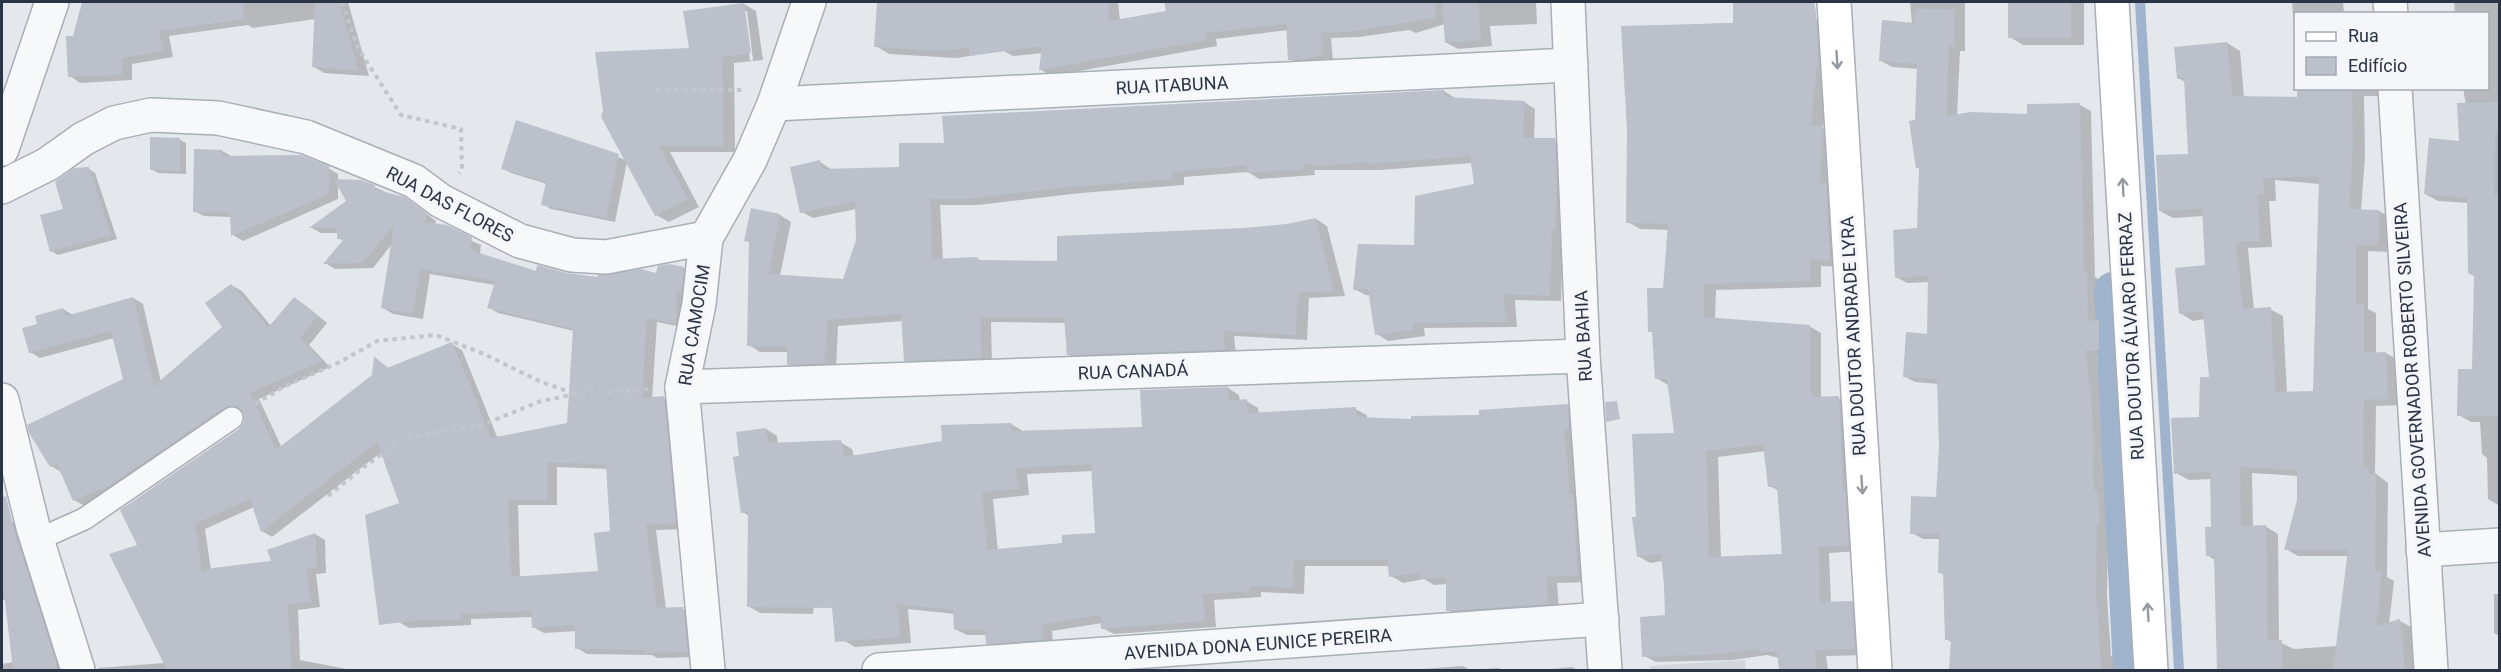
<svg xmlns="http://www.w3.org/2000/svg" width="2501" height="672" font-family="Roboto,sans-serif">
<rect width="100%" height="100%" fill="#e4e7ec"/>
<polygon fill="#d2d6de" points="1745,660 1746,670 1651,670 1650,666"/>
<g fill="#0003" fill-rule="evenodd">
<polygon points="83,2 348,2 369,76 324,73 314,67 316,19 253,28 248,25 169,36 173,57 132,64 132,80 80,83 70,76 74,37"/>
<polygon points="878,2 972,2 976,55 956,58 889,54 876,46"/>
<polygon points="1006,2 1118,2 1120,21 1168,12 1166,2 1536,2 1537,24 1490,26 1492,46 1458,49 1447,43 1445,24 1416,33 1409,30 1359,37 1331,38 1333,60 1319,65 1301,66 1290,59 1288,30 1216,39 1217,46 1052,76 1041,70 1043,53 1013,56 1002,50"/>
<polygon points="1910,2 1965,2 1965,51 1960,51 1957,116 2028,116 2080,105 2091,111 2095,277 2098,279 2099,322 2110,328 2110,356 2097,356 2104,428 2105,497 2108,499 2111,530 2108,530 2107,596 2111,656 2116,659 2116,670 1951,670 1953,643 1946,639 1945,575 1940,573 1941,539 1923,539 1912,533 1937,498 1941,447 1939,384 1915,382 1904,376 1929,335 1929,282 1907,283 1896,277 1918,230 1920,169 1917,167 1916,121 1918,69 1892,67 1881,61 1912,24"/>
<polygon points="2010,2 2084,2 2084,45 2023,45 2010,37"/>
<polygon points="2292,2 2343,2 2344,14 2296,14 2296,51"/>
<polygon points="2454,2 2500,2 2500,506 2488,499 2487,458 2482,454 2480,422 2471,422 2459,415 2474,371 2476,276 2469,203 2438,201 2425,194 2460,142 2466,105 2463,88 2488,88 2488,14 2455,14"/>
<path d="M 744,4 L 756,11 L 763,60 L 734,63 L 735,152 L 670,152 L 699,207 L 669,222 L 656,215 L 627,162 L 615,222 L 551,209 L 543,204 L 547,184 L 511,173 L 503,168 L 517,122 L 626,160 L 690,49 ZM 744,11 L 747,11 L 753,60 L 750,61 Z"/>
<path d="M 1816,19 L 1828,26 L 1828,71 L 1823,128 L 1834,134 L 1841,267 L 1821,266 L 1821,287 L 1716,290 L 1715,319 L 1809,326 L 1821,333 L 1821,398 L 1838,398 L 1850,405 L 1860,551 L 1829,553 L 1831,603 L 1852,602 L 1863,609 L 1866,655 L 1826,656 L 1828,670 L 1780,670 L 1779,658 L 1767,655 L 1732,660 L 1656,662 L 1644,656 L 1666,616 L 1663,561 L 1650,563 L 1638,556 L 1676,434 L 1668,385 L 1656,378 L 1653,333 L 1649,331 L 1665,289 L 1669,230 L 1640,229 L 1628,222 L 1629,130 L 1622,28 ZM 1766,451 L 1770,486 L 1779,491 L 1784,556 L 1721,558 L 1718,457 Z"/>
<path d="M 2227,43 L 2240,51 L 2244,97 L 2299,98 L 2298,88 L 2381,88 L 2381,96 L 2364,96 L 2365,156 L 2361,211 L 2379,211 L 2392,218 L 2391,252 L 2368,251 L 2368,309 L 2376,313 L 2376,354 L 2386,353 L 2398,360 L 2400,405 L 2376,406 L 2375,473 L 2388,483 L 2387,577 L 2394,581 L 2389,624 L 2400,621 L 2413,628 L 2417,670 L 2218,670 L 2215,560 L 2207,555 L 2213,528 L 2212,479 L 2189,480 L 2176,473 L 2200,418 L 2210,379 L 2205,319 L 2193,321 L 2180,313 L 2207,267 L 2204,216 L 2173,218 L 2160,211 L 2190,155 L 2185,82 L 2178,78 ZM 2275,180 L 2320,184 L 2314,393 L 2287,393 L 2283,316 L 2270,309 L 2254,310 L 2248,248 L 2272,247 L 2269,201 L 2276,201 ZM 2252,473 L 2299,476 L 2299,500 L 2286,549 L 2298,556 L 2348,556 L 2337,646 L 2294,649 L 2279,642 L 2278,534 L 2265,526 L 2253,527 Z"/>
<polygon points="1444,91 1455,98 1524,102 1535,109 1534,140 1555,140 1566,147 1561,301 1515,300 1517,327 1424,328 1425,336 1388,341 1377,334 1371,295 1366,295 1354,289 1416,247 1476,185 1472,163 1380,170 1314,170 1315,175 1259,179 1248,172 1184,177 1184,185 1081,193 978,205 940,205 943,260 977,258 982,262 1058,262 1244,229 1287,226 1316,219 1327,226 1345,296 1309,298 1307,340 1234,336 1236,355 1079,361 1068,354 1066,323 991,322 992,364 917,366 905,360 903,321 838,326 836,369 799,370 788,364 788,352 760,352 749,345 751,243 746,240 752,210 780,215 791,222 780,276 844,281 857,240 856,209 813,218 802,212 820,162 832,170 900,169 945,145"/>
<polygon points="180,140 186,143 186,174 158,173 151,169"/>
<path d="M 196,150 L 222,151 L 233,157 L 328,168 L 338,174 L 338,181 L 374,187 L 415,205 L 436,221 L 435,225 L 481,245 L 480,254 L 537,273 L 598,279 L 658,275 L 684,268 L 694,274 L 686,328 L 657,322 L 652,399 L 664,398 L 674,404 L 685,529 L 656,530 L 666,609 L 683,609 L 693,615 L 697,657 L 657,658 L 652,655 L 587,654 L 577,648 L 577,631 L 544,633 L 533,627 L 533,617 L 471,619 L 471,625 L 409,628 L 399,622 L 401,504 L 383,451 L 272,537 L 262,531 L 254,507 L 205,529 L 211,571 L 273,563 L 315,534 L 325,540 L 326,573 L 316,574 L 320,607 L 298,610 L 300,660 L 352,670 L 98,670 L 98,668 L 164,663 L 139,546 L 240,430 L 245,424 L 246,416 L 243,412 L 236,412 L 120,491 L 85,506 L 74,500 L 61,472 L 51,466 L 125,380 L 114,338 L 40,358 L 30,352 L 39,325 L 63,309 L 73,315 L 133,298 L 143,304 L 161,382 L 224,327 L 231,285 L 242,291 L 271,326 L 295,299 L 305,305 L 327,323 L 309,345 L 330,367 L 259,399 L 282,448 L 373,376 L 376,359 L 390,369 L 452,344 L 462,350 L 498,439 L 568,425 L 574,331 L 498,313 L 488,307 L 495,285 L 430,274 L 423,319 L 393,314 L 383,308 L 392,244 L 373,268 L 335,269 L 325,263 L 344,241 L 338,238 L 338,233 L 321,233 L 312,228 L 348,202 L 338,183 L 338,199 L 243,241 L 233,235 L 232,217 L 204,216 L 194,211 ZM 557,467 L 608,469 L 612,533 L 600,572 L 520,578 L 518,505 L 557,505 Z"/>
<polygon points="89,169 95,173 117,239 58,255 51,251 65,210"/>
<path d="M 1228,388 L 1239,395 L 1240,402 L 1246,401 L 1258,408 L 1259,414 L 1355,409 L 1367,415 L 1367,419 L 1413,420 L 1480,417 L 1567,406 L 1579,412 L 1590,582 L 1557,583 L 1559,610 L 1460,617 L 1448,610 L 1447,584 L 1434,585 L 1424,579 L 1403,583 L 1391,576 L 1389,566 L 1305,566 L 1304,594 L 1261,592 L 1261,597 L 1214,600 L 1216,627 L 1114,634 L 1102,628 L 1102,623 L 1052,631 L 1053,646 L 999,650 L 988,643 L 987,635 L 967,635 L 955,629 L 955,614 L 908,609 L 911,643 L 855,647 L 843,640 L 821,530 L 813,614 L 760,613 L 748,606 L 749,516 L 743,512 L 741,458 L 766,429 L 777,436 L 778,444 L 840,442 L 852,449 L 854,457 L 944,442 L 1011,424 L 1023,431 L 1143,428 ZM 1093,471 L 1096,535 L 1064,545 L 998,551 L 993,499 L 1029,495 L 1027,474 Z"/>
<polygon points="11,521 22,527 66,670 2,670 2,664 14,662 7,600 2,600 2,522"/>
<polygon points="2494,594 2500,594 2500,636 2494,633"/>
<polygon points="1463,666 1470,670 1408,670"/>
<polygon points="1572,667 1578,670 1542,670"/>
<polygon points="1498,668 1502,670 1471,670"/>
</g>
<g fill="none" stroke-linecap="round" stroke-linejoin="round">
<polyline stroke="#9fb4cc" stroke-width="10" points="2140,2 2179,670"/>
<polyline stroke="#9fb4cc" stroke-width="38" points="2113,291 2132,670"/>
</g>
<g fill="#bbc0ca" fill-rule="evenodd">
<polygon points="82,2 243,2 244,19 159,31 163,51 122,58 122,75 68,77 66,36 73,36"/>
<polygon points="315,2 339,2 359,71 312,67"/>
<polygon points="877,2 1108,2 1109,21 1166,11 1164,2 1435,2 1436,18 1346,32 1321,33 1322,54 1306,59 1288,60 1286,24 1205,33 1207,40 1039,70 1042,46 970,56 969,48 942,51 874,47"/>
<polygon points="1442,2 1478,2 1481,40 1445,43"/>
<path d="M 1733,2 L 1814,2 L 1816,12 L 1819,66 L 1817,66 L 1811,125 L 1823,126 L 1820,183 L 1826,183 L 1830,261 L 1810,260 L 1810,281 L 1704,284 L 1704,317 L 1810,325 L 1810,394 L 1812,393 L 1812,397 L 1839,396 L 1843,490 L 1845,489 L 1849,545 L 1818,547 L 1820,602 L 1852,601 L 1855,649 L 1815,650 L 1817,670 L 1779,670 L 1777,652 L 1759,652 L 1759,649 L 1719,654 L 1642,657 L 1640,617 L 1665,615 L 1664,585 L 1661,554 L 1637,557 L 1632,517 L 1636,517 L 1632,434 L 1674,433 L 1667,379 L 1655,379 L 1652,332 L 1648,332 L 1647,288 L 1663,288 L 1668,224 L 1626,223 L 1627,130 L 1621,26 L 1733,23 ZM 1763,444 L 1768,487 L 1777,486 L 1782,554 L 1709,557 L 1706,451 Z"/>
<rect x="2008" y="2" width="63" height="36"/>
<polygon points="744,3 751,53 722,57 723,146 659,146 688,199 655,216 601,117 603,111 595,52 689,48 683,11"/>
<polygon points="1916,9 1954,10 1954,46 1949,46 1946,116 1971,112 2027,114 2027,104 2080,103 2084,271 2087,271 2088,321 2099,320 2099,350 2086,351 2093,421 2094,491 2097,491 2100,524 2097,524 2096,589 2101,670 1949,670 1951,640 1945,640 1943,573 1938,573 1939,534 1910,534 1911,496 1936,497 1939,447 1937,379 1903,377 1906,332 1927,334 1928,276 1895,278 1893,230 1917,228 1919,168 1916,168 1909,121 1915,120 1917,64 1879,61 1882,20 1915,23"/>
<path d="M 2227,42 L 2232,96 L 2297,97 L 2297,88 L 2352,88 L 2353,148 L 2349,209 L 2379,210 L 2378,245 L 2356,245 L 2356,305 L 2364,304 L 2364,353 L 2386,352 L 2388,399 L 2364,400 L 2363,467 L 2369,468 L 2369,474 L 2376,475 L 2375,571 L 2382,572 L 2376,626 L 2400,619 L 2405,670 L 2333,670 L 2348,550 L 2284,550 L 2297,500 L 2297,470 L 2240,467 L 2241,526 L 2266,525 L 2267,640 L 2282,640 L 2282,670 L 2217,670 L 2214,556 L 2206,556 L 2205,527 L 2211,527 L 2210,472 L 2174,474 L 2171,418 L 2199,417 L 2200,377 L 2209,377 L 2203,312 L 2179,314 L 2175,268 L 2205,265 L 2202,209 L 2159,211 L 2156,155 L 2188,154 L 2184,78 L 2177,79 L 2174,47 ZM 2319,177 L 2313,391 L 2275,392 L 2271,307 L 2243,309 L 2236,242 L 2260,241 L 2257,195 L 2264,194 L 2263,178 Z"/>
<polygon points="1444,90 1444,97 1525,101 1523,138 1555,138 1557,191 1555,230 1552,230 1550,296 1504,294 1506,322 1413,323 1414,330 1375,335 1368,289 1353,290 1358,244 1414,245 1415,196 1474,184 1470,156 1367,164 1367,162 1322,166 1303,164 1305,169 1247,173 1246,165 1173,172 1173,179 1069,187 966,199 930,199 932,259 977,257 977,260 1057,261 1057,236 1244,228 1287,224 1316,218 1334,291 1298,293 1296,335 1224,331 1225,350 1067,355 1064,318 980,317 982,358 904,361 901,314 827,320 825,363 787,365 787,347 747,346 749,242 744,241 751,208 780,214 769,274 843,279 856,240 855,201 800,213 790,167 820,160 822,169 899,167 899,143 944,143 942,116"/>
<polygon points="2499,102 2499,132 2495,132 2494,197 2499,197 2499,416 2457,416 2458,369 2472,369 2474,276 2468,273 2467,198 2424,194 2429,138 2459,141 2457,103"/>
<polygon points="516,120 619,154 606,218 541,205 546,182 501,169"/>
<polygon points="150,137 180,138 180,171 150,170"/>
<polygon points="194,149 222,150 222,156 301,155 329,166 329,194 231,236 230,213 193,212"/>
<polygon points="89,167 111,235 50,252 40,215 63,209 55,182 74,168"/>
<path d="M 334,179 L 361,180 L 375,185 L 375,190 L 405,197 L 427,214 L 425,222 L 447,225 L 472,237 L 470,250 L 536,271 L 537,265 L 567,273 L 597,277 L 598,275 L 641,269 L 656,273 L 658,266 L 669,264 L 684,267 L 682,291 L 677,291 L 676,324 L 647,318 L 642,398 L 664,396 L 676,523 L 646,525 L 657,608 L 683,607 L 688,652 L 645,653 L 645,650 L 575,649 L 575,625 L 532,628 L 531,611 L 461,614 L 461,620 L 420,620 L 379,625 L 365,515 L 399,503 L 377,442 L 261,532 L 250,499 L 195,524 L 202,572 L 213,568 L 271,561 L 267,550 L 315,533 L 317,568 L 306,569 L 311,602 L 288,604 L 291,670 L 167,670 L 109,554 L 137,545 L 120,510 L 239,429 L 244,423 L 243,411 L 237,406 L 225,407 L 109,486 L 73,501 L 57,464 L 50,467 L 29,433 L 27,425 L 123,379 L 111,331 L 29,353 L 22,328 L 37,324 L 35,316 L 63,308 L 66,316 L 133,297 L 154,386 L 222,327 L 205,303 L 231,284 L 266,324 L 266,330 L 294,297 L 318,316 L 300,338 L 322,361 L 250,393 L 276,450 L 372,375 L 374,356 L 387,368 L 452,342 L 491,438 L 567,423 L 573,329 L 487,308 L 495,281 L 420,269 L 413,314 L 381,308 L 394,225 L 362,263 L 323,264 L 344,239 L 337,239 L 337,228 L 309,228 L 346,201 ZM 547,462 L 606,465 L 610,531 L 594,533 L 598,571 L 511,577 L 508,500 L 547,500 Z"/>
<path d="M 1228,387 L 1229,401 L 1247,399 L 1248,413 L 1356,407 L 1356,417 L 1411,419 L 1411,416 L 1479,415 L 1479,410 L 1568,404 L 1569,429 L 1564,430 L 1570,494 L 1573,494 L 1578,576 L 1546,577 L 1548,604 L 1446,611 L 1446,577 L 1420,579 L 1420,572 L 1389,577 L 1387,560 L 1294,560 L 1293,588 L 1250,586 L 1250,591 L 1203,594 L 1205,621 L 1101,629 L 1100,615 L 1041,625 L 1042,640 L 986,644 L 985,629 L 954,630 L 953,610 L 897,604 L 900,637 L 835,642 L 832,608 L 747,607 L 748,512 L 741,513 L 733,457 L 739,456 L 736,432 L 766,428 L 768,443 L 841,440 L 844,457 L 942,441 L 941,425 L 1011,423 L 1012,431 L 1142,427 L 1140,390 ZM 1091,464 L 1095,533 L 1062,535 L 1062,543 L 987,550 L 982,492 L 1018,489 L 1016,468 Z"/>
<polygon points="1617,401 1620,419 1606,422 1605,402"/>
<polygon points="6,496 15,533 56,662 56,670 13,670 4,593 2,593 2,497"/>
</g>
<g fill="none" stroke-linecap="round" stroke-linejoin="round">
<defs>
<polyline id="service" points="37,540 84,519 232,418"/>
<g id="minor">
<polyline points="1568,2 1583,356 1605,670"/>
<polyline points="2390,2 2391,14"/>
<polyline points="2395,88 2431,670"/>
<polyline points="774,104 1571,65"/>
<polyline points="2,149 52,2"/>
<polyline points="2,187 48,164 83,139 114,123 151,115 218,118 306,137 414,181 441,201 520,241 572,255 606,257 706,238"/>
<polyline points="682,387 1583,356"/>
<polyline points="2,400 33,527 78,670"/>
<polyline points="2423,550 2500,545"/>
<polyline points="708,670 682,387 699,304 706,238 750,160 774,104 809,2"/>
<polyline points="879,670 1602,619"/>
</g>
<g id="secondary">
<polyline points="1834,2 1875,670"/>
<polyline points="2112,2 2151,670"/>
</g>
</defs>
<use href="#service" stroke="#a9aeb7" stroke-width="24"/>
<use href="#minor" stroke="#a9aeb7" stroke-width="36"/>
<use href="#secondary" stroke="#a9aeb7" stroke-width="36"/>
<g stroke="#c2c5cb" stroke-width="4" stroke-dasharray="4.5 4.5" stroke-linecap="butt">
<polyline points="342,2 358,48 401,115 461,129 462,169 459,173"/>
<polyline points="656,90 742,90"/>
<polyline points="255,404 285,386 340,362 377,341 436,335 484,354 541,382 576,394"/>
<polyline points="328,496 365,466 405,438 482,425 541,401 577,394 649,389"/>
</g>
<use href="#service" stroke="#f7f8fa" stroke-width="21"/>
<use href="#minor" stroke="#f7f8fa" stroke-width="33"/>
<use href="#secondary" stroke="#fff" stroke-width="33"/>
</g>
<defs><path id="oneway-shaft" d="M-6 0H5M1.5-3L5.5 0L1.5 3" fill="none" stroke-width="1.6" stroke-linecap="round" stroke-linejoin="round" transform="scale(1.5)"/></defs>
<g stroke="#959aa2">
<use href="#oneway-shaft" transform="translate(1837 60) rotate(87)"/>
<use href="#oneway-shaft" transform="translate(2123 187) rotate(-93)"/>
<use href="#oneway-shaft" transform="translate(1862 485) rotate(86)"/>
<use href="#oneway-shaft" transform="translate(2148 612) rotate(-93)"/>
</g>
<g text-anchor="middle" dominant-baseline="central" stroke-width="6" stroke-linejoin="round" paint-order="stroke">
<g font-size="18" fill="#2b3445" stroke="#f4f6f9">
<text transform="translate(1172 85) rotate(-3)">RUA ITABUNA</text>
<text transform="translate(450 204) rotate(28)">RUA DAS FLORES</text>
<text transform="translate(694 325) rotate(-81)">RUA CAMOCIM</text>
<text transform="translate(1583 336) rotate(-93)">RUA BAHIA</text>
<text transform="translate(1853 336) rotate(-93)">RUA DOUTOR ANDRADE LYRA</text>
<text transform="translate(2131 336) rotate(-93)">RUA DOUTOR ÁLVARO FERRAZ</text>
<text transform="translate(1133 371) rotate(-2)">RUA CANADÁ</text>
<text transform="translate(2412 380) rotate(-94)">AVENIDA GOVERNADOR ROBERTO SILVEIRA</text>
<text transform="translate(1258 644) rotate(-4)">AVENIDA DONA EUNICE PEREIRA</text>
</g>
</g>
<rect width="2501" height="672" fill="none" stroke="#2b3445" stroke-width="6"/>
<rect x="2294" y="12" width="195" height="78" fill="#f4f6f9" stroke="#a4a8b1" stroke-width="1.5"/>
<rect x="2306" y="32" width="30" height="9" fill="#ffffff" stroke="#a4a8b1" stroke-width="1.5"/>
<text x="2348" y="42" font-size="18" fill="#2b3445">Rua</text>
<rect x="2306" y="57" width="30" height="18" fill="#bbc0ca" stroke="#a4a8b1" stroke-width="1.5"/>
<text x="2348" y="72" font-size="18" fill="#2b3445">Edifício</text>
</svg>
